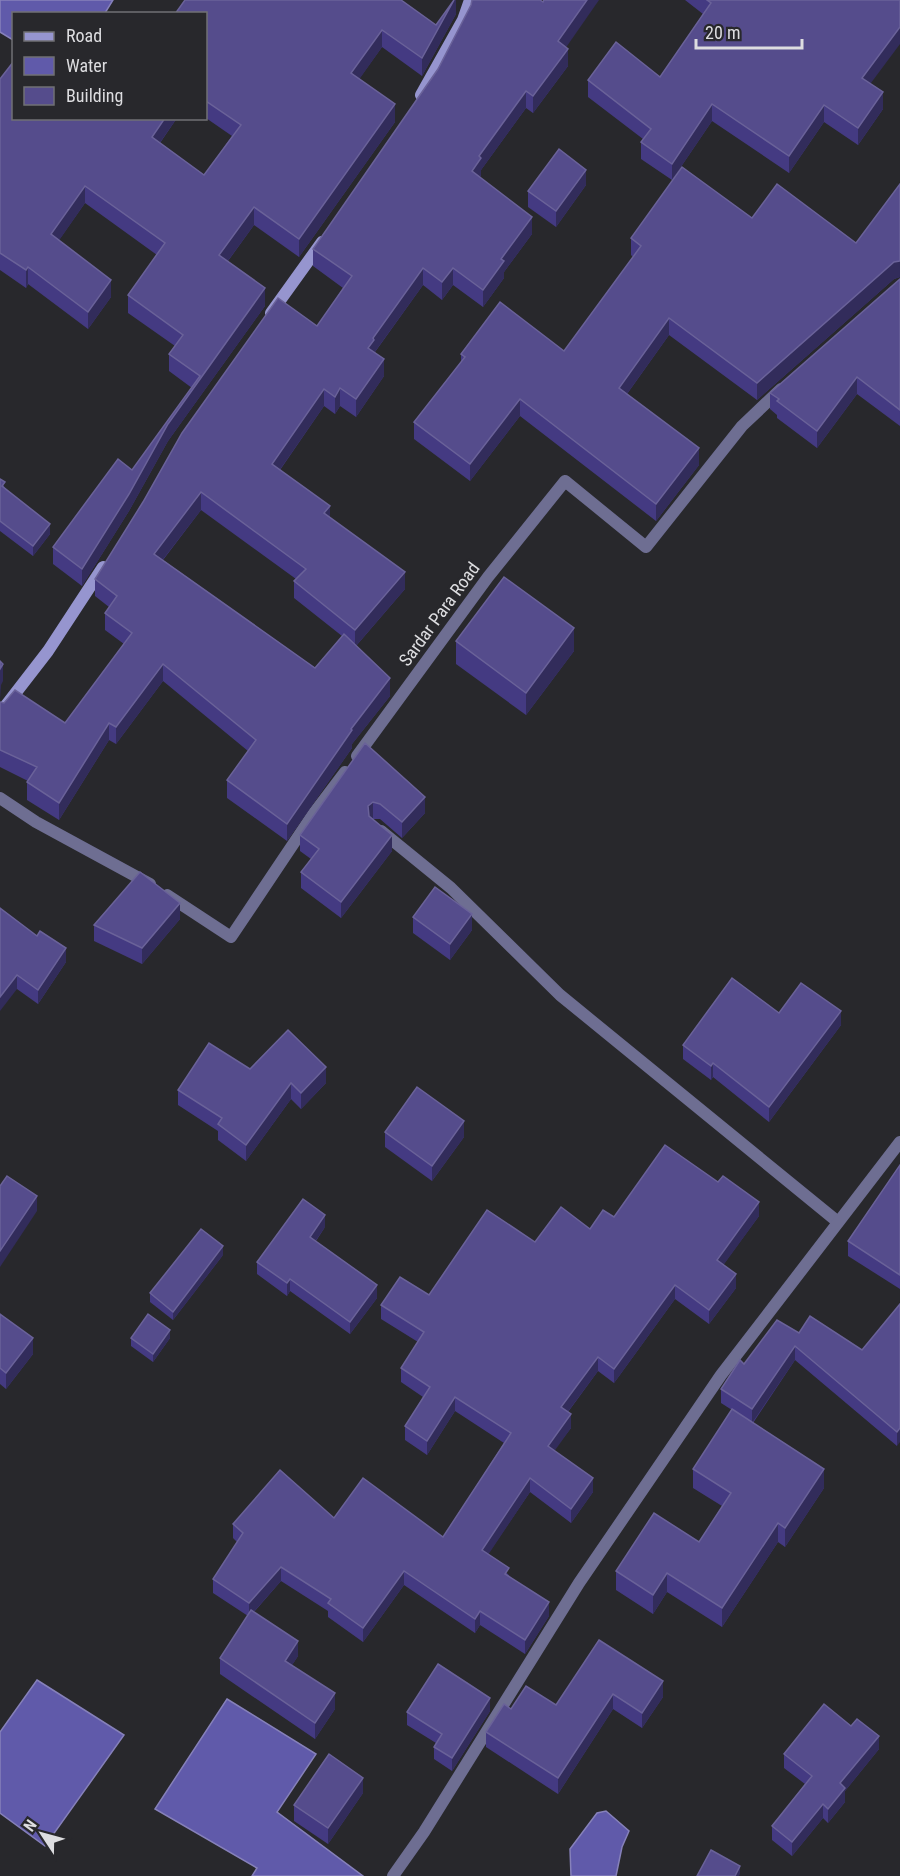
<svg xmlns="http://www.w3.org/2000/svg" width="900" height="1876" font-family="'Roboto Condensed',sans-serif">
<rect width="100%" height="100%" fill="#28282c"/>
<g fill="#605aaa" stroke="#8681ba" stroke-width="1.5">
<polygon points="0,0 113,0 105,13 14,14 13,40 0,32"/>
<polygon points="37,1680 124,1735 45,1846 0,1813 0,1732"/>
<polygon points="227,1699 316,1754 277,1812 363,1876 252,1876 257,1868 155,1809"/>
<polygon points="606,1811 629,1831 622,1847 616,1876 571,1876 570,1849 597,1813"/>
</g>
<g fill="none" stroke-linecap="round" stroke-linejoin="round">
<g stroke="#6e6e92" stroke-width="12">
<polyline points="357,756 488,577 565,481 646,547 742,426 781,389"/>
<polyline points="0,798 36,822 150,884"/>
<polyline points="381,831 451,888 560,995 838,1222"/>
<polyline points="167,895 231,937 314,813 345,772"/>
<polyline points="393,1876 424,1832 579,1583 721,1375 900,1142"/>
</g>
<g stroke="#9695cf" stroke-width="12">
<polyline points="421,95 463,20 470,0"/>
<polyline points="271,313 322,242"/>
<polyline points="0,713 48,651 103,567"/>
</g>
</g>
<g fill="#443a82" fill-rule="evenodd">
<polygon points="456,0 456,14 422,76 382,47 359,79 395,122 299,257 254,225 228,261 265,306 168,441 129,511 82,586 53,564 53,547 132,470 192,388 169,371 169,354 175,346 128,313 128,295 157,255 85,203 59,240 111,297 88,329 28,284 26,288 0,270 0,79 14,118 177,118 160,143 204,175 232,136 206,118 206,14 436,25"/>
<polygon points="685,0 900,0 870,84 883,109 858,145 824,122 789,173 712,121 672,180 641,159 641,142 643,139 588,97 588,80 660,77 703,14"/>
<path d="M 566,47 L 568,66 L 533,113 L 526,108 L 481,170 L 481,175 L 480,177 L 532,234 L 504,272 L 504,278 L 483,307 L 453,285 L 442,300 L 423,285 L 375,352 L 384,376 L 356,417 L 340,406 L 335,414 L 324,406 L 280,470 L 405,589 L 356,646 L 390,696 L 352,744 L 352,748 L 287,841 L 227,798 L 227,780 L 248,751 L 163,681 L 116,744 L 109,740 L 59,820 L 27,800 L 27,782 L 28,781 L 0,767 L 0,702 L 65,723 L 124,644 L 105,630 L 105,613 L 109,607 L 95,596 L 95,579 L 317,326 L 343,288 L 313,266 L 313,249 ZM 201,510 L 296,579 L 294,581 L 294,598 L 342,636 L 315,668 L 163,560 Z"/>
<polygon points="900,184 900,277 894,279 757,400 669,335 627,394 699,465 656,521 520,416 470,481 414,439 414,422 461,362 461,354 564,351 633,257 631,255 631,238 752,218 856,243"/>
<polygon points="586,185 556,227 528,207 528,191"/>
<polygon points="900,279 900,426 857,394 817,448 777,418 777,415 770,409 770,393"/>
<polygon points="0,479 5,488 50,534 33,556 0,531"/>
<polygon points="456,641 574,651 526,715 456,664"/>
<polygon points="365,743 425,813 402,838 380,819 372,819 392,851 341,918 301,888 301,872 311,859 300,851 300,835"/>
<polygon points="0,908 66,962 38,1004 17,989"/>
<polygon points="413,917 472,930 450,960 413,933"/>
<polygon points="180,919 142,964 94,941 94,925"/>
<polygon points="779,1013 841,1025 769,1122 713,1077 711,1080 683,1059 683,1045"/>
<polygon points="250,1069 326,1083 301,1109 291,1099 246,1161 218,1140 218,1131 178,1105 178,1090"/>
<polygon points="385,1132 464,1137 432,1181 385,1147"/>
<polygon points="900,1165 900,1289 848,1256 848,1241"/>
<polygon points="759,1216 723,1265 736,1288 709,1324 675,1299 614,1383 598,1371 568,1412 571,1428 554,1450 593,1492 571,1523 530,1492 488,1554 549,1616 525,1654 480,1625 475,1633 404,1585 363,1642 328,1617 328,1611 281,1581 254,1612 298,1656 292,1665 335,1709 315,1739 220,1674 220,1658 248,1616 213,1593 213,1579 237,1542 233,1538 233,1524 334,1518 443,1537 504,1443 455,1411 427,1455 405,1440 405,1426 423,1397 401,1382 401,1368 418,1342 381,1319 381,1305 429,1295 535,1242 590,1229 614,1217"/>
<polygon points="325,1227 316,1241 377,1298 350,1334 290,1291 287,1296 257,1274 257,1262"/>
<polygon points="223,1255 173,1320 150,1302 150,1293"/>
<polygon points="900,1304 897,1446 795,1360 753,1423 824,1488 785,1547 778,1542 722,1627 667,1592 653,1614 616,1590 616,1571 699,1542 722,1506 693,1488 693,1469 732,1410 721,1403 721,1389 744,1364 799,1333 862,1350"/>
<polygon points="0,1314 33,1354 6,1389 0,1384"/>
<polygon points="131,1338 170,1338 153,1362 131,1346"/>
<polygon points="599,1640 663,1697 642,1728 613,1709 558,1794 486,1747 486,1732 511,1709 556,1705"/>
<polygon points="490,1711 452,1771 434,1759 434,1747 436,1743 407,1725 407,1712"/>
<polygon points="879,1749 845,1791 845,1802 828,1823 823,1818 792,1856 772,1840 772,1826 805,1784 784,1768 784,1754"/>
<polygon points="363,1793 328,1844 294,1821 294,1805"/>
</g>
<g fill="#322c5b">
<polygon points="454,0 456,0 456,14 422,76 422,58"/>
<polygon points="587,0 599,0 558,59 558,41"/>
<polygon points="900,27 900,44 862,95 862,78"/>
<polygon points="382,30 382,47 351,91 351,73"/>
<polygon points="568,49 568,66 533,113 533,96"/>
<polygon points="526,91 526,108 481,170 481,175 472,188 472,171 479,156"/>
<polygon points="883,92 883,109 858,145 858,128"/>
<polygon points="395,104 395,122 299,257 299,239"/>
<polygon points="712,104 712,121 672,180 672,164"/>
<polygon points="824,105 824,122 789,173 789,156"/>
<polygon points="165,118 177,118 152,154 152,137"/>
<polygon points="586,170 586,185 556,227 556,211"/>
<polygon points="85,186 85,203 51,252 51,234"/>
<polygon points="254,207 254,225 219,273 219,255"/>
<polygon points="532,217 532,234 504,272 504,278 483,307 483,290 501,259"/>
<polygon points="900,261 900,277 894,279 757,400 757,383 894,262"/>
<polygon points="28,267 28,284 26,288 26,270"/>
<polygon points="423,268 423,285 374,353 368,348 373,338"/>
<polygon points="453,268 453,285 442,300 442,282"/>
<polygon points="111,280 111,297 88,329 88,312"/>
<polygon points="265,288 265,306 168,441 129,511 82,586 82,569 168,424"/>
<polygon points="669,318 669,335 619,405 619,388"/>
<polygon points="384,359 384,376 356,417 356,399"/>
<polygon points="857,377 857,394 817,448 817,431"/>
<polygon points="340,388 340,406 335,414 335,397"/>
<polygon points="324,389 324,406 272,481 272,464"/>
<polygon points="520,399 520,416 470,481 470,464"/>
<polygon points="699,448 699,465 656,521 656,504"/>
<polygon points="201,492 201,510 154,571 154,554"/>
<polygon points="330,506 330,523 324,513"/>
<polygon points="50,524 50,534 33,556 33,546"/>
<polygon points="405,572 405,589 355,647 355,630"/>
<polygon points="574,628 574,651 526,715 526,693"/>
<polygon points="3,664 3,681 1,685 0,699 0,669"/>
<polygon points="163,664 163,681 116,744 116,727"/>
<polygon points="390,678 390,696 352,744 352,748 287,841 287,824 351,729"/>
<polygon points="109,723 109,740 59,820 59,803"/>
<polygon points="425,797 425,813 402,838 402,822"/>
<polygon points="373,802 373,818 368,821 368,806"/>
<polygon points="392,835 392,851 341,918 341,902"/>
<polygon points="180,903 180,919 142,964 142,948"/>
<polygon points="472,914 472,930 450,960 450,944"/>
<polygon points="66,948 66,962 38,1004 38,990"/>
<polygon points="17,975 17,989 0,1011 0,997"/>
<polygon points="841,1011 841,1025 769,1122 769,1107"/>
<polygon points="713,1063 713,1077 711,1080 711,1066"/>
<polygon points="326,1067 326,1083 301,1109 301,1093"/>
<polygon points="291,1083 291,1099 246,1161 246,1145"/>
<polygon points="464,1121 464,1137 432,1181 432,1166"/>
<polygon points="37,1196 37,1211 0,1267 0,1251"/>
<polygon points="759,1202 759,1216 717,1274 717,1260"/>
<polygon points="325,1215 325,1227 310,1249 310,1237"/>
<polygon points="223,1246 223,1255 173,1320 173,1312"/>
<polygon points="736,1274 736,1288 709,1324 709,1310"/>
<polygon points="290,1279 290,1291 287,1296 287,1283"/>
<polygon points="377,1285 377,1298 350,1334 350,1322"/>
<polygon points="675,1285 675,1299 614,1383 614,1369"/>
<polygon points="170,1330 170,1338 153,1362 153,1354"/>
<polygon points="33,1338 33,1354 6,1389 6,1373"/>
<polygon points="795,1346 795,1360 752,1423 752,1409"/>
<polygon points="598,1357 598,1371 561,1421 561,1407"/>
<polygon points="455,1397 455,1411 427,1455 427,1441"/>
<polygon points="571,1414 571,1428 548,1460 548,1446"/>
<polygon points="900,1428 900,1442 897,1446 897,1432"/>
<polygon points="824,1469 824,1488 785,1547 785,1528"/>
<polygon points="530,1478 530,1492 482,1564 482,1550"/>
<polygon points="593,1478 593,1492 571,1523 571,1509"/>
<polygon points="778,1523 778,1542 722,1627 722,1608"/>
<polygon points="281,1567 281,1581 249,1617 249,1603"/>
<polygon points="404,1571 404,1585 363,1642 363,1628"/>
<polygon points="667,1573 667,1592 653,1614 653,1595"/>
<polygon points="549,1602 549,1616 525,1654 525,1640"/>
<polygon points="480,1611 480,1625 475,1633 475,1619"/>
<polygon points="298,1641 298,1656 285,1676 285,1661"/>
<polygon points="663,1681 663,1697 642,1728 642,1713"/>
<polygon points="335,1693 335,1709 315,1739 315,1723"/>
<polygon points="613,1694 613,1709 558,1794 558,1778"/>
<polygon points="490,1698 490,1711 452,1771 452,1758"/>
<polygon points="879,1736 879,1749 845,1791 845,1802 828,1823 828,1809 840,1783"/>
<polygon points="363,1778 363,1793 328,1844 328,1828"/>
<polygon points="823,1804 823,1818 792,1856 792,1842"/>
<polygon points="740,1866 740,1874 739,1876 735,1876"/>
</g>
<g fill="#554c8c" stroke="#6a6299" stroke-width="1.5">
<polygon points="185,0 401,0 436,25 454,0 422,58 382,30 351,73 395,104 299,239 254,207 219,255 265,288 168,424 129,494 82,569 53,547 118,459 132,470 200,376 169,354 183,335 128,295 165,243 85,186 51,234 111,280 88,312 28,267 26,270 0,253 0,79 14,61 14,118 165,118 152,137 204,175 241,125 206,101 206,14 175,14"/>
<polygon points="472,0 540,0 543,2 544,0 587,0 558,41 568,49 533,96 526,91 479,156 481,158 472,171 532,217 501,259 504,261 483,290 453,268 442,282 423,268 373,338 374,340 368,348 384,359 356,399 340,388 335,397 324,389 272,464 330,506 324,513 405,572 355,630 294,581 306,569 201,492 154,554 315,668 344,634 390,678 351,729 352,730 287,824 227,780 256,740 163,664 116,727 109,723 59,803 27,782 37,767 0,750 0,702 4,703 15,690 65,723 132,633 105,613 117,596 95,579 143,502 182,433 278,298 317,326 352,276 313,249 438,69 471,5"/>
<polygon points="707,0 900,0 900,27 862,78 883,92 858,128 824,105 789,156 712,104 672,164 641,142 651,129 588,80 616,42 660,77 711,3"/>
<polygon points="559,149 586,170 556,211 528,191"/>
<polygon points="682,167 752,218 777,184 856,243 900,184 900,261 894,262 757,383 669,318 619,388 699,448 656,504 520,399 470,464 414,422 465,357 461,354 500,302 564,351 641,246 631,238"/>
<polygon points="900,279 900,410 857,377 817,431 777,401 779,399 770,393"/>
<polygon points="0,479 5,482 2,486 50,524 33,546 0,521"/>
<polygon points="504,577 574,628 526,693 456,641"/>
<polygon points="0,661 3,664 0,669"/>
<polygon points="365,743 425,797 402,822 380,804 373,802 368,806 369,816 392,835 341,902 301,872 319,849 300,835"/>
<polygon points="140,872 180,903 142,948 94,925"/>
<polygon points="435,887 472,914 450,944 413,917"/>
<polygon points="0,908 37,936 40,931 66,948 38,990 17,975 0,997"/>
<polygon points="732,978 779,1013 801,983 841,1011 769,1107 713,1063 711,1066 683,1045"/>
<polygon points="288,1030 326,1067 301,1093 291,1083 246,1145 218,1124 222,1118 178,1090 209,1043 250,1069"/>
<polygon points="417,1087 464,1121 432,1166 385,1132"/>
<polygon points="665,1145 718,1182 723,1176 759,1202 717,1260 736,1274 709,1310 675,1285 614,1369 598,1357 561,1407 571,1414 548,1446 593,1478 571,1509 530,1478 482,1550 509,1568 505,1574 549,1602 525,1640 480,1611 475,1619 404,1571 363,1628 328,1603 331,1599 281,1567 249,1603 213,1579 243,1533 233,1524 280,1470 334,1518 363,1478 443,1537 511,1433 455,1397 427,1441 405,1426 430,1387 401,1368 424,1332 381,1305 400,1277 429,1295 487,1210 535,1242 561,1207 590,1229 603,1210 614,1217"/>
<polygon points="900,1165 900,1275 848,1241"/>
<polygon points="7,1176 37,1196 0,1251 0,1186"/>
<polygon points="303,1199 325,1215 310,1237 377,1285 350,1322 290,1279 287,1283 257,1262"/>
<polygon points="201,1229 223,1246 173,1312 150,1293"/>
<polygon points="900,1304 900,1428 897,1432 795,1346 752,1409 721,1389 740,1360 744,1364 777,1320 799,1333 810,1316 862,1350"/>
<polygon points="0,1314 33,1338 6,1373 0,1368"/>
<polygon points="148,1314 170,1330 153,1354 131,1338"/>
<polygon points="732,1409 824,1469 785,1528 778,1523 722,1608 667,1573 653,1595 616,1571 654,1513 699,1542 731,1493 693,1469"/>
<polygon points="251,1610 298,1641 285,1661 335,1693 315,1723 220,1658"/>
<polygon points="599,1640 663,1681 642,1713 613,1694 558,1778 486,1732 504,1704 511,1709 526,1686 556,1705"/>
<polygon points="438,1664 490,1698 452,1758 434,1747 442,1734 407,1712"/>
<polygon points="824,1704 851,1726 857,1719 879,1736 840,1783 845,1788 828,1809 823,1804 792,1842 772,1826 812,1776 784,1754"/>
<polygon points="329,1754 363,1778 328,1828 294,1805"/>
<polygon points="711,1850 740,1866 735,1876 697,1876"/>
</g>
<g text-anchor="middle" dominant-baseline="central" stroke-width="4.5" stroke-linejoin="round" paint-order="stroke">
<g font-size="18" fill="#dddde0" stroke="#28282c">
<text transform="translate(439 614) rotate(-54)">Sardar Para Road</text>
</g>
</g>
<rect x="12" y="12" width="195" height="108" fill="#28282c" stroke="#707074" stroke-width="1.5"/>
<rect x="24" y="32" width="30" height="9" fill="#9695cf" stroke="#707074" stroke-width="1.5"/>
<text x="66" y="42" font-size="18" fill="#dddde0">Road</text>
<rect x="24" y="57" width="30" height="18" fill="#605aaa" stroke="#707074" stroke-width="1.5"/>
<text x="66" y="72" font-size="18" fill="#dddde0">Water</text>
<rect x="24" y="87" width="30" height="18" fill="#554c8c" stroke="#707074" stroke-width="1.5"/>
<text x="66" y="102" font-size="18" fill="#dddde0">Building</text>
<g transform="translate(42 1834) rotate(306)" stroke="#28282c" stroke-width="4.5" paint-order="stroke">
<path d="M0-4.5L10 22L0 15L-10 22Z" fill="#dddde0"/>
<text y="-9" font-size="16" font-weight="bold" text-anchor="middle" fill="#dddde0">N</text>
</g>
<path d="M696 39v9h106v-9" fill="none" stroke="#dddde0" stroke-width="3"/>
<text x="705" y="39" font-size="18" fill="#dddde0" stroke="#28282c" stroke-width="4.5" paint-order="stroke">20 m</text>
</svg>
